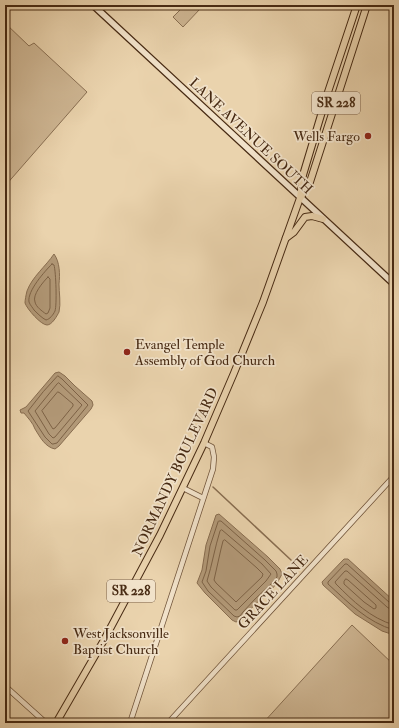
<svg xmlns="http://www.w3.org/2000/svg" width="399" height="728" font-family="'IM FELL Double Pica',serif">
<rect width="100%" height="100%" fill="#ead3ad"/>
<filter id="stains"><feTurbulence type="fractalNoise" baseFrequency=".005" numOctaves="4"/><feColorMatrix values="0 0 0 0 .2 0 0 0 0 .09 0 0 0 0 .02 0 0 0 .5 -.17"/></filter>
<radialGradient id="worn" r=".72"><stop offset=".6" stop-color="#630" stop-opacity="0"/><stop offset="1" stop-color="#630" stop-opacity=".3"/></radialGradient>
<g fill="#ceb693" stroke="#8a7053">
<polygon points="185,5 209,5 200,9 183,27 173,17"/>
<polygon points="5,23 29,46 34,43 87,92 5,186"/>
<polygon points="352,625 394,665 394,723 263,723"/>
</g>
<g fill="#b39a79" stroke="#886d50">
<path d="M 54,254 C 60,262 60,275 59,284 C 59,292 61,304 59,312 C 57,316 52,325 47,325 C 41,325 27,309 25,303 C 25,300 26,295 27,291 C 32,277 46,266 54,254 Z"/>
<path d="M 59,372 L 65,376 L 75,386 L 92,401 L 93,405 L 91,409 L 59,446 L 55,449 C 45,447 40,437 35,429 C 33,423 28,418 24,413 L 21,413 L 20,410 L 26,407 L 55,373 Z"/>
<path d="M 219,514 L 268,557 L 280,569 L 282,574 C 274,593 253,602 243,619 L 236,622 L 232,620 L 205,593 L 197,583 L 202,570 L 206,545 L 216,515 Z"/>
<polygon points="344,559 348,559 394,601 394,635 382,631 355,614 323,585 322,582"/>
</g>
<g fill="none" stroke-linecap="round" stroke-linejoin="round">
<g stroke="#7d6246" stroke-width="1">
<path d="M 52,264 L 54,265 C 56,272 57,305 55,311 C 53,315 50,319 46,320 C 42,318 38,314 34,310 C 33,308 30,305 29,302 C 27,291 45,271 52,264 Z"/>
<path d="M 48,277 L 50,279 L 50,308 L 48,313 L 46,314 C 42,311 36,307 35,302 C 32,295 43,282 48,277 Z"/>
<polygon points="58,376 62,379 88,405 57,443 53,444 52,444 45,437 28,411 43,392"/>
<polygon points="59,383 81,404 82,405 55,437 53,438 49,434 35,411 57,384"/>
<polygon points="58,392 60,393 73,404 73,406 55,428 53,429 51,426 42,411"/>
<polygon points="219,521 221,521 265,560 276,571 277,574 277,577 270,585 255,599 243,612 240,616 237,617 234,616 208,591 202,582 206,571 210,546 218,522"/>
<path d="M 222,530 L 262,564 L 271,574 L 266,581 L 237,610 L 235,610 L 211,587 L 207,581 C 212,565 215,547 220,531 Z"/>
<polygon points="225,540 257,568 263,574 262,577 236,602 235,601 216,583 214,580 221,549 223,541"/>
<polygon points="346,579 348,580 376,605 376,608 374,609 364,602 344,584 344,582"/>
<path d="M 394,604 L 390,603 L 347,564 L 345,564 L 328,582 L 328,584 C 349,603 367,622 394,630"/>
<path d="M 394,609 L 390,609 L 387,607 L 347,571 L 345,571 L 335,582 L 336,584 C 353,601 370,618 394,625"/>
</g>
<polyline stroke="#886d50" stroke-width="1.5" points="213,487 291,560"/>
<defs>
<g id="tertiary">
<polyline points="183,488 203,498"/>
<polyline points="5,686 46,723"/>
<polyline points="130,723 213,469 214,457 212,447 204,443"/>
<polyline points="168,723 394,476"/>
</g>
<polyline id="secondary" points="93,5 394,284"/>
<g id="primary">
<polyline points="301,197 310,182 367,5"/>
<polyline points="286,238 294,232 305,217 312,216 323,219"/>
<polyline points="56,723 104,640 160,535 204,443 234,373 263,302 300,198 303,175 327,95 357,5"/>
</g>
</defs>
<use href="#tertiary" stroke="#70543a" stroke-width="6"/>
<use href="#secondary" stroke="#472a13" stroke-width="8"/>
<use href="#primary" stroke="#472a13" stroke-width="8"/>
<use href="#tertiary" stroke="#f1e2ca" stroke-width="4.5"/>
<use href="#secondary" stroke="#f1e2ca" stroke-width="5.5"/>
<use href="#primary" stroke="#ead3ad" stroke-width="6"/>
</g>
<g fill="#8f2418" stroke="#f1e2ca" stroke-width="1.5">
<circle cx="368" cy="136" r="4"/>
<circle cx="127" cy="352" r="4"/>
<circle cx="65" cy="641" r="4"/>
</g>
<g text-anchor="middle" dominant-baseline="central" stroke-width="3.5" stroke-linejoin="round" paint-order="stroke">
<g fill="#f1e2ca" stroke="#7a614a" stroke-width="1">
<rect x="312" y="92" width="48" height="22" rx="3"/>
<rect x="107" y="580" width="48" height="22" rx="3"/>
</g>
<g font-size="13" font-weight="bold" fill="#472a13">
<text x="336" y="103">SR 228</text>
<text x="131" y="591">SR 228</text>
</g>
<g font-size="14" fill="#472a13" stroke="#f1e2ca">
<text transform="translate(251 136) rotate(43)">LANE AVENUE SOUTH</text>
<text transform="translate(175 472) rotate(-65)">NORMANDY BOULEVARD</text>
<text transform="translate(273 592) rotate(-47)">GRACE LANE</text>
</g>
<g font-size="14" fill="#472a13" stroke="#f1e2ca" text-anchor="start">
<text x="360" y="136" text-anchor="end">Wells Fargo</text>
<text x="135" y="344">Evangel Temple<tspan x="135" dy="16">Assembly of God Church</tspan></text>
<text x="73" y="633">West Jacksonville<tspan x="73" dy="16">Baptist Church</tspan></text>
</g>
</g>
<rect width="399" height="728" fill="none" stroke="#ead3ad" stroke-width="20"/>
<rect x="6" y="6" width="387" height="716" fill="none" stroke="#472a13" stroke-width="2"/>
<rect x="10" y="10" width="379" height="708" fill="none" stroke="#472a13"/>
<rect width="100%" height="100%" filter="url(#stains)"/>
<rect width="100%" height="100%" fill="url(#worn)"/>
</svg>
